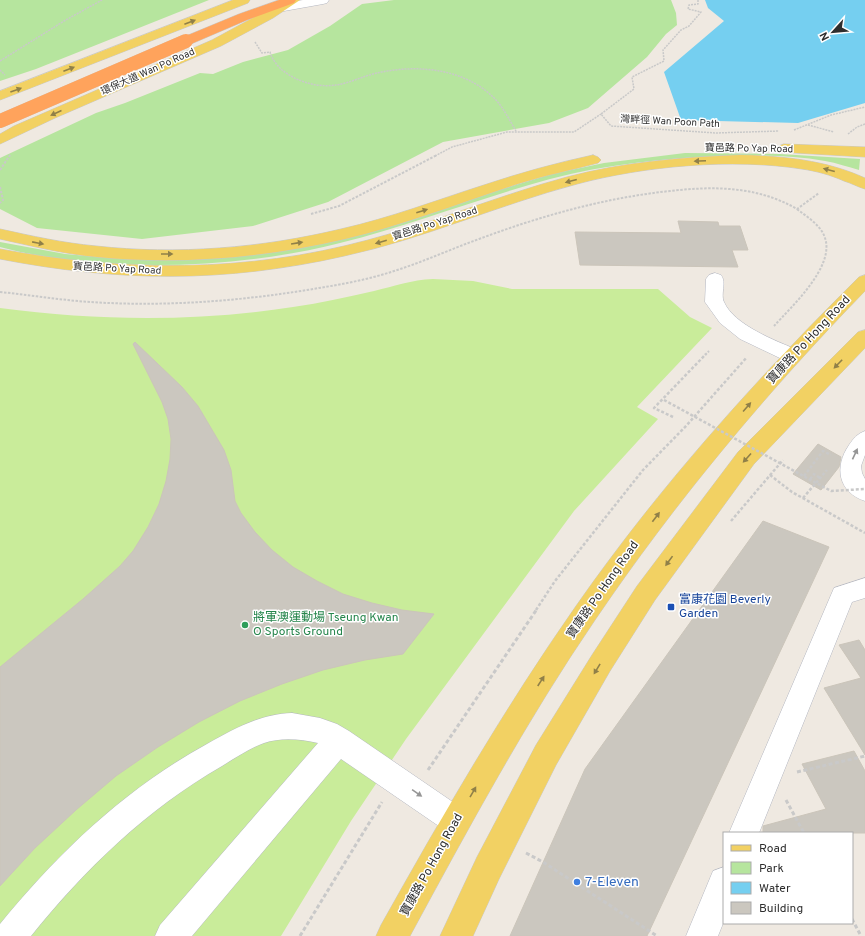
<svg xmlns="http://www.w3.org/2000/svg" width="865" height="936" font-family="Overpass,'Noto Sans TC',sans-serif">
<rect width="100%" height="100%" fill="#efe9e1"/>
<g fill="#b6e59e">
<polygon points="0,0 209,0 36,69 0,81"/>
<polygon points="394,0 671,0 676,13 677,25 666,34 647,57 588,108 549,123 443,142 328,202 253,226 142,239 37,228 0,209 0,158 96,113 125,103 200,73 213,74 243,62 288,50 330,26 362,4"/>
<path d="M 685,153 L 780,154 L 860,159 L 859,170 C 848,167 837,163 825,161 C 792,155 758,155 724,156 C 665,158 608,164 550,179 C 480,198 411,225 340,243 C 239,269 101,274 0,247 L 0,242 L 65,254 L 122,259 L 179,260 L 247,255 L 489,193 L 552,174 L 604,163 Z"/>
</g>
<path fill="#c9ec9a" d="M 433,279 L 473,281 L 512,289 L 658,289 L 690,317 L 712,328 L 637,407 L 658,419 L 574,511 L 406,739 L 351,821 L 281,936 L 0,936 L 0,308 C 98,321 196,322 293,307 C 321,303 347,297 374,291 C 395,286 411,280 433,279 Z"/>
<polygon fill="#75cff0" points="705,0 865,0 865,103 798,123 681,120 664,72 724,21 708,8"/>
<g fill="#cbc7bf" stroke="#cbc5ba">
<polygon points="678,221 718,222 719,226 740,226 748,250 732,250 738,267 580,265 575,232 681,233"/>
<polygon points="135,342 182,387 198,406 224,450 231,470 235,501 241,513 255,532 272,550 293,567 317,581 343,594 372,603 402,610 434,614 403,654 365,660 323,670 282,684 240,701 199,722 158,747 116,776 76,810 35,848 0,886 0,667 83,599 120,566 133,551 148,527 159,504 166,481 170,459 171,439 168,419 162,402 133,344"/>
<polygon points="818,444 841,457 839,467 821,490 793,474"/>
<polygon points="763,521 829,547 647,936 510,936 585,769"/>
<polygon points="859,640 865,650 865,755 824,688 861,678 839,645"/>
<polygon points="854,751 865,771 865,833 763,833 763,826 826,809 802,764"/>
</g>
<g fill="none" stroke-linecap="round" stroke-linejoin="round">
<defs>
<g id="minor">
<polygon points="303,0 329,0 327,3 323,4 284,11 280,10 278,7 280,4"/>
<path d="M 715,273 L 721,275 C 727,283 720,294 724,302 C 734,325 776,341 798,350 L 801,355 L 798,360 L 791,362 L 784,360 L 740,339 L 720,323 L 705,302 L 706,279 L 709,275 Z"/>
<path d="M 865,431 L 865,455 L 861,466 L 862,473 L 865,479 L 865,501 C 838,492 834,467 849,445 C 854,438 857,434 865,431 Z"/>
<polygon points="865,578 865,598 852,602 759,833 729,833 834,588"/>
<path d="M 292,713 L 320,718 L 337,724 L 349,731 L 466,811 L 471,821 L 466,831 L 456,836 L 446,831 L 341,759 L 192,936 L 155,936 L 160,925 L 318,743 C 301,739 281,737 264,743 C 250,748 235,758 222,766 C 147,809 85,869 31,936 L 0,936 L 0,924 C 59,852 125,789 207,744 C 234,729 260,714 292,713 Z"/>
<polygon points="724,867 724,921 718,936 686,936 713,871"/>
</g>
<g id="major">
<polygon points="233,0 250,0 248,3 0,100 0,91"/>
<polygon points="286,0 300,0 273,18 221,46 55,118 0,144 0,134 14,126 212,40"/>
<polygon points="784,144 865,147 865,157 779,152 776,149 779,146"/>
<path d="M 593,155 L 598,157 L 601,160 L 598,163 C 572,170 546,175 521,183 C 462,202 405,225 345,239 C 264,258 180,265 97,257 C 64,254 32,246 0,239 L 0,229 C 32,236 63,243 96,246 C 177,255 262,248 341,229 C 390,218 437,200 484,185 C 520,173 556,163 593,155 Z"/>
<path d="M 740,155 C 783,156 825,160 865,178 L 865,189 C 858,187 851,183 844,181 C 831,175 816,171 802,169 C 733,158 644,166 577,184 C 498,205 423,239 344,256 C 225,283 119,282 0,259 L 0,249 C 124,272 246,273 368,240 C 436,222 500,195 567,177 C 624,162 682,157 740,155 Z"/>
<path d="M 865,275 L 865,291 C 766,393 675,502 595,620 C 526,721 468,829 410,936 L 376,936 L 381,925 C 442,816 504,709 576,606 C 659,487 756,379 859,277 Z"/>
<polygon points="865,330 865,348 754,464 655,600 610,671 556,765 499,879 473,936 440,936 477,857 536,745 592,655 637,586 738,452 858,332"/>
</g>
<polygon id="highway" points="279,0 296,0 294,3 247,20 191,44 181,44 180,41 181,38 239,14"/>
</defs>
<use href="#minor" stroke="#b4b7c1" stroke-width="1"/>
<use href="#major" stroke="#c9c9c9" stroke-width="1"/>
<use href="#highway" stroke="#c9c9c9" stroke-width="1"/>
<g stroke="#c9c9c9" stroke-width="1.5" stroke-dasharray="2 1" stroke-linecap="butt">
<polyline points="698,0 698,4 689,5 688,9 701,12 689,26 681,30 663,50 664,61 632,77 634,89 601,114 611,126 716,133 779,131"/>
<path d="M 255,42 L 262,53 L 270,52 C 277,76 312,89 336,85 C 350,83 363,76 377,73 C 417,64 466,68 496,100 C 504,109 510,121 516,131"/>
<polyline points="0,61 64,21 102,0"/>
<polyline points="0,70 5,75"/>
<polyline points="808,125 834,132"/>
<polyline points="794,130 831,115 865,107"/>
<polyline points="848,134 857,127 865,124"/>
<polyline points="435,156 452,147 507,132 574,132 601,114"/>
</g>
<g stroke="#c9c9c9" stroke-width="2" stroke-dasharray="2.5 1.5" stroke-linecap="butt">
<polyline points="0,170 10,155"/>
<polyline points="0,187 3,200 0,203"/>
<polyline points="311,214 339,206 437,155"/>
<path d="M 0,292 C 30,295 60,300 90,302 C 166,307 243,301 319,288 C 344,284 370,279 394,271 C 423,262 451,249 479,239 C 541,216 604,198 670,191 C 714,186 757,186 797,209 L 819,193"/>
<path d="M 774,326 C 791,307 835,267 825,238 C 821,225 807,217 797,209"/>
<polyline points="705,355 709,351"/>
</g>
<g stroke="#c9c9c9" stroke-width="2.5" stroke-dasharray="3 2" stroke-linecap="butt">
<polyline points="673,417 654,408 706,354"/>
<polyline points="770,475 792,492 865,533"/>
<polyline points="804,476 823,451 831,455"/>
<polyline points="810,479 814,474 820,478"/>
<polyline points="803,498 827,470"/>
<polyline points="731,521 783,460"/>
<polyline points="536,610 555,581 643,470 687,425 747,357"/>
</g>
<g stroke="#c9c9c9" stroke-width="3" stroke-dasharray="4 2.5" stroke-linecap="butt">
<polyline points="428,770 537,609"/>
<polyline points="797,772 865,756"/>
<polyline points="786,800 804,833"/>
<polyline points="526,853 543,862 657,936"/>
<polyline points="852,919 861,936"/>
<polyline points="300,936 382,802"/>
</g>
<use href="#minor" fill="#fff" fill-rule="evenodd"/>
<use href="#major" fill="#f2d163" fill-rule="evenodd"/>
<use href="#highway" fill="#ffa35c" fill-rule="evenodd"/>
<defs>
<polyline id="highway-bridge" points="0,121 186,41"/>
</defs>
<use href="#highway-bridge" stroke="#c9c9c9" stroke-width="14" stroke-linecap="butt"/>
<polyline stroke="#c9c9c9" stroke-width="2.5" stroke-dasharray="3 2" stroke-linecap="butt" points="664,400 831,491 865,489"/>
<use href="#highway-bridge" stroke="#ffa35c" stroke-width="14"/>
</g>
<defs><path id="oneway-solid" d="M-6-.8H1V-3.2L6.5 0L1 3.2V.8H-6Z"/></defs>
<g fill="#908048">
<use href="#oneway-solid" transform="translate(190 22) rotate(-21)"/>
<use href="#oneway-solid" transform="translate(69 69) rotate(-21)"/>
<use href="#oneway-solid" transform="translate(16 90) rotate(-20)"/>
<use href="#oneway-solid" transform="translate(56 113) rotate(156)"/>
<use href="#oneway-solid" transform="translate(700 161) rotate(178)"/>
<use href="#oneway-solid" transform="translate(829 170) rotate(-165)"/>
<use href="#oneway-solid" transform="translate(571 181) rotate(165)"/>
<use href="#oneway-solid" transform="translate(422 211) rotate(-18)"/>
<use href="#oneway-solid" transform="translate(381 242) rotate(164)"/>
<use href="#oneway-solid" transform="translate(38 243) rotate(11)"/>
<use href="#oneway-solid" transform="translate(297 243) rotate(-9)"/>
<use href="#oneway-solid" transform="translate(167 254)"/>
<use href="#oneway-solid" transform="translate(838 364) rotate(134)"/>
<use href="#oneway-solid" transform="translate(747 407) rotate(-49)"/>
<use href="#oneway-solid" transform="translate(747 458) rotate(132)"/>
<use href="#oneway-solid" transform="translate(656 517) rotate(-53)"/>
<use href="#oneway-solid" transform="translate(669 561) rotate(126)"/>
<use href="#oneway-solid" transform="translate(597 669) rotate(121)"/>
<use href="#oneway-solid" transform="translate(541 681) rotate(-57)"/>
<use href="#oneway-solid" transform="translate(473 792) rotate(-60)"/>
</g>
<g fill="#969696">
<use href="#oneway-solid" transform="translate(855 454) rotate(-65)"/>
<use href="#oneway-solid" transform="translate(417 793) rotate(35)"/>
</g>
<rect fill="#1a4fb4" stroke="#fff" stroke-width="1.5" x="667" y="603" width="8" height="8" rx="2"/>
<circle fill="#2e9e5b" stroke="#fff" stroke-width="1.5" cx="245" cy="625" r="4"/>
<circle fill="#3f7fe0" stroke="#fff" stroke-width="1.5" cx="577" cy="882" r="4"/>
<g text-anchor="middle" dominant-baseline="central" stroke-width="3" stroke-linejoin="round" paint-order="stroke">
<g font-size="10" fill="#2e2e2e" stroke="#fff">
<text transform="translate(148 72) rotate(-24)">環保大道 Wan Po Road</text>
<text transform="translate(670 122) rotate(3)">灣畔徑 Wan Poon Path</text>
<text transform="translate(749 149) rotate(1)">寶邑路 Po Yap Road</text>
<text transform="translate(435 224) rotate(-18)">寶邑路 Po Yap Road</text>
<text transform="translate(117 269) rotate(3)">寶邑路 Po Yap Road</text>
</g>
<g font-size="12" fill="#2e2e2e" stroke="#fff">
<text transform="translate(809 340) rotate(-47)">寶康路 Po Hong Road</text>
<text transform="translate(603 590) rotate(-55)">寶康路 Po Hong Road</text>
<text transform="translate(432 865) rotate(-61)">寶康路 Po Hong Road</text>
</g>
<g font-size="12" fill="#164399" stroke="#fff" text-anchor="start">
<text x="679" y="600">富康花園 Beverly<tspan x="679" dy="14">Garden</tspan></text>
</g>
<g font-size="12" fill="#27864d" stroke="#fff" text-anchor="start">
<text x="253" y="618">將軍澳運動場 Tseung Kwan<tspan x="253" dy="14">O Sports Ground</tspan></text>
</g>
<g font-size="14" fill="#366cbe" stroke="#fff" text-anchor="start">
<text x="585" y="882">7-Eleven</text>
</g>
</g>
<rect x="723" y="832" width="130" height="92" fill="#ffffff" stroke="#ababab"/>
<rect x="731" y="845" width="20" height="6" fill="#f2d163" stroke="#ababab"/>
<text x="759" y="852" font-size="12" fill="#2e2e2e">Road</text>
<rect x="731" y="862" width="20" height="12" fill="#b6e59e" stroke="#ababab"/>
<text x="759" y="872" font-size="12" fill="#2e2e2e">Park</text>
<rect x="731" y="882" width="20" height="12" fill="#75cff0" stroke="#ababab"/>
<text x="759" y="892" font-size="12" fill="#2e2e2e">Water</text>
<rect x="731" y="902" width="20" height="12" fill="#cbc7bf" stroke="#ababab"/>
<text x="759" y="912" font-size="12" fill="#2e2e2e">Building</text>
<g transform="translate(833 32) rotate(243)" stroke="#ffffff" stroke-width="3" paint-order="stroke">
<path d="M0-3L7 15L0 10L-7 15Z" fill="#2e2e2e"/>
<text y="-6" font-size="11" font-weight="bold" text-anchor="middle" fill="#2e2e2e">N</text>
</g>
</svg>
